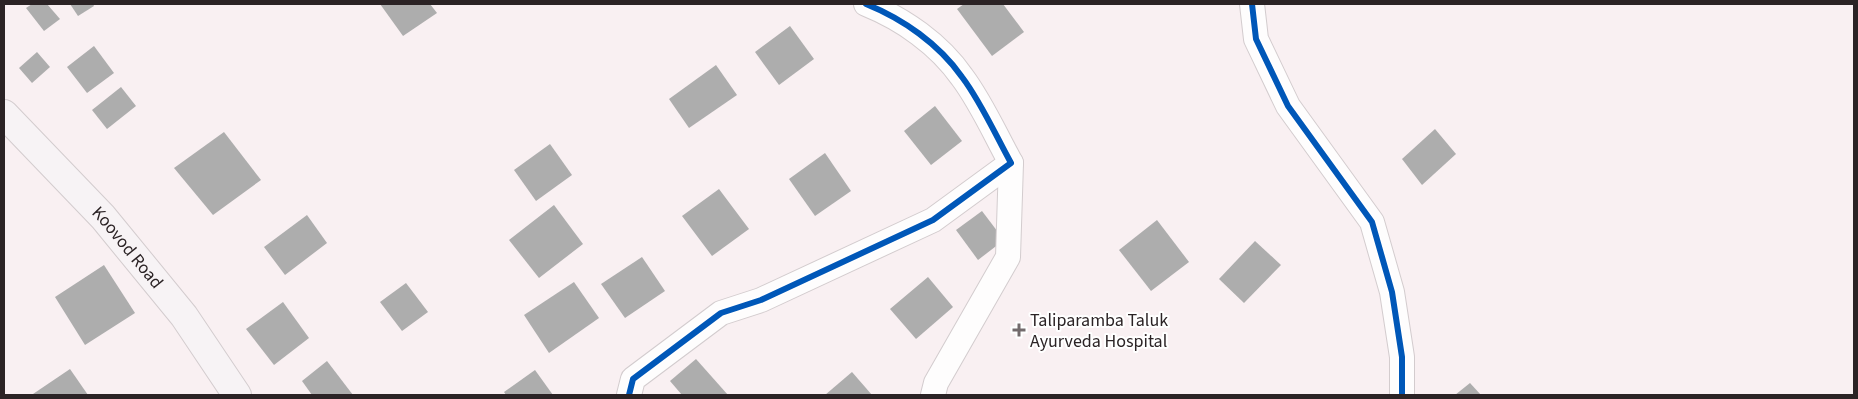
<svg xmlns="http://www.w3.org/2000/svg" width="1858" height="399" font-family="'Source Sans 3',sans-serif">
<rect width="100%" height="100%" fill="#f9f0f2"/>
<g fill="#adadad">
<polygon points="32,4 47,4 60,19 44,31 26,8"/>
<polygon points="70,4 93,4 94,6 78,16"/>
<polygon points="380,4 430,4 437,13 403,36"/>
<polygon points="964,4 1003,4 1024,32 992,56 957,9"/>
<polygon points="790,26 814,59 779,85 755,52"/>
<polygon points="94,46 114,73 87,93 67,67"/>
<polygon points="37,52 50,67 32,83 19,68"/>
<polygon points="716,65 737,95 689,128 669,99"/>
<polygon points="121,87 136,106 107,129 92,110"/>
<polygon points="935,106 962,141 931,165 904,131"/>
<polygon points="1435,129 1456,154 1422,185 1402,159"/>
<polygon points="224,132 261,180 213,215 174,168"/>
<polygon points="550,144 572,175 536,201 514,170"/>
<polygon points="825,153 851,191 815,216 789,179"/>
<polygon points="719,189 749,229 712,256 682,216"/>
<polygon points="554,205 583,244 539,278 509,240"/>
<polygon points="982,211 1004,240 978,260 956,230"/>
<polygon points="307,215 327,243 285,275 264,247"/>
<polygon points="1157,220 1189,262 1151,291 1119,250"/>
<polygon points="1255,241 1281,265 1244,303 1219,279"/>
<polygon points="642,257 665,291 625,318 601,284"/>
<polygon points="104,265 135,313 85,345 55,297"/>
<polygon points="928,277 953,307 916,339 890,309"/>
<polygon points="574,282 599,318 549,353 524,315"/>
<polygon points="406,283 428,312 402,331 380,302"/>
<polygon points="283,302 309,338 274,365 246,329"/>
<polygon points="696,359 728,395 682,395 670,381"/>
<polygon points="327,361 353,395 312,395 302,381"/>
<polygon points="70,369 88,395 34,395 33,394"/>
<polygon points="535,370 553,395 506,395 504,392"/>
<polygon points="852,372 872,395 825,395"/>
<polygon points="1470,383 1481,395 1455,395"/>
</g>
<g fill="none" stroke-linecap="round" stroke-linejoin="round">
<defs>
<g id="street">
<polyline points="1252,4 1256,39 1288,106 1372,222 1392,292 1402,357 1402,395"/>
<path d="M 629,395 L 633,379 L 721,313 L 761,300 L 933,220 L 1011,163 C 996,136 981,102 962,77 C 939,44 903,19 866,4"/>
<polyline points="933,395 936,383 1008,257 1011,163"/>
</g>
<g id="secondary">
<path id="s1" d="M 4,114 L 103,217 L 184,316 L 237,395"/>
</g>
</defs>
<use href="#street" stroke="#d3ccce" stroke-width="26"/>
<use href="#secondary" stroke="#d3ccce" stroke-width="30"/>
<use href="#street" stroke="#fefdfd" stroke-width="24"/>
<use href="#secondary" stroke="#f7f3f5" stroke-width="28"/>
<defs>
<g id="cycleway">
<polyline points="1252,4 1256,39 1288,106 1372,222 1392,292 1402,357 1402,395"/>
<path d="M 629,395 L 633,379 L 721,313 L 761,300 L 933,220 L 1011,163 C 996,136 981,102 962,77 C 939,44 903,19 866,4"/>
</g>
</defs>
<use href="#cycleway" stroke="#fff" stroke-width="9"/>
<use href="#cycleway" stroke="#0057b8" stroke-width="6"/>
</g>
<path fill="#736b6d" stroke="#fff" stroke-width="2" d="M1016.5 322.5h5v5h5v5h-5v5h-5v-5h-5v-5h5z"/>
<g text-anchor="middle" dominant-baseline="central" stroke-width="4" stroke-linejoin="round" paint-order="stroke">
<g font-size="18" fill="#2b2325" stroke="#fff">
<text stroke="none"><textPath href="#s1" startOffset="182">Koovod Road</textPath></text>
</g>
<g font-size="18" fill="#2b2325" stroke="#fff" text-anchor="start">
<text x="1030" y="320">Taliparamba Taluk<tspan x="1030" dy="21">Ayurveda Hospital</tspan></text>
</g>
</g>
<rect width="1858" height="399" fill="none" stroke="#2b2325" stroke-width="10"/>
</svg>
